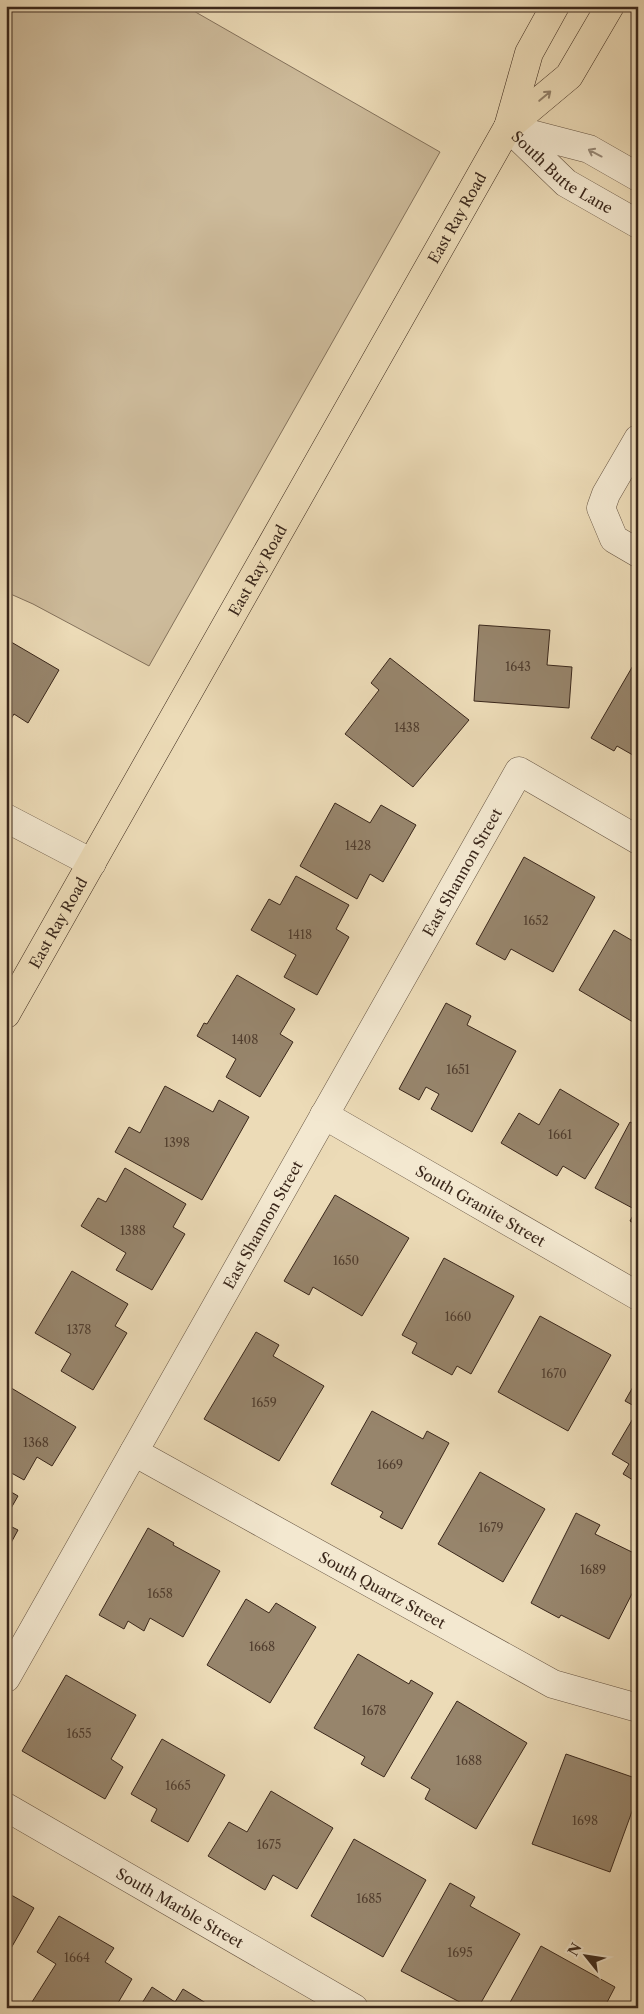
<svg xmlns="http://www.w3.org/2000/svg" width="644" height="2014" font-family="'Libre Caslon Text',serif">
<rect width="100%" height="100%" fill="#ecdbb7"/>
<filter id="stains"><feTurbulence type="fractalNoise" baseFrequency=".004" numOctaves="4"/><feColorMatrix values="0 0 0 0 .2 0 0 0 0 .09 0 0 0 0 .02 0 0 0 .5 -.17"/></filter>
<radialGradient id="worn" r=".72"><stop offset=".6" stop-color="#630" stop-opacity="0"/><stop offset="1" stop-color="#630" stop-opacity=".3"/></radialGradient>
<polygon fill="#cebc9c" stroke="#84725c" points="6,6 185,6 440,152 149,666 33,604 6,592"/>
<g fill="#97856c" stroke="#3a271b">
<polygon points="479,625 550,630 547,665 572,667 569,708 474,701"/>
<polygon points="6,639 59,670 28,723 14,714 6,727"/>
<polygon points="638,657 638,758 617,746 614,751 591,738"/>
<polygon points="390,658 469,720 413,787 345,734 379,690 371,683"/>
<polygon points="335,803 370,823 381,805 416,825 383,882 370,874 357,899 300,866"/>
<polygon points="524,857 595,897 553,972 511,949 505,960 476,944"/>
<polygon points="296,876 349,905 336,929 349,937 317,995 284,977 296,955 251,930 269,899 280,905"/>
<polygon points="614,930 638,944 638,1025 579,990"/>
<polygon points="237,975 295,1009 280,1034 293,1042 260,1097 226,1077 236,1059 197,1036 204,1023 207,1024"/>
<polygon points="446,1003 471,1016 467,1025 516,1051 472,1132 431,1109 439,1094 426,1087 419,1100 399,1089"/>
<polygon points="165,1086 213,1112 219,1100 249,1117 202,1200 115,1152 129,1127 140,1133"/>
<polygon points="560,1089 619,1124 585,1179 563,1166 557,1176 501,1143 519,1113 539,1125"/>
<polygon points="630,1122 638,1126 638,1226 630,1221 636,1210 595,1188"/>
<polygon points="125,1168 186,1204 173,1227 185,1234 152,1290 116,1270 126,1253 81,1226 98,1198 106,1202"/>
<polygon points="335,1195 409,1238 362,1316 313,1287 309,1295 284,1281"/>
<polygon points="444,1258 514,1296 471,1374 457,1366 452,1375 412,1353 417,1343 402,1335"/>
<polygon points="72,1271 128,1304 115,1326 127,1333 93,1390 61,1371 71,1354 35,1333"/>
<polygon points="540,1316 611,1355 568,1431 498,1392"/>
<polygon points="256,1332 279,1345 273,1356 324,1386 279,1461 204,1419"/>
<polygon points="638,1378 638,1408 625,1401"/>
<polygon points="8,1386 76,1427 52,1466 37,1457 24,1480 6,1470 6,1390"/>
<polygon points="638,1410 638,1483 623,1474 629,1464 612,1454"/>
<polygon points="372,1411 423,1439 427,1431 449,1443 402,1529 380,1517 383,1512 331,1484"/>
<polygon points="480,1472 545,1509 503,1582 438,1544"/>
<polygon points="6,1489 18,1496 6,1517"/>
<polygon points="576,1513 600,1525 595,1534 638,1555 638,1582 609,1639 561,1615 559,1618 531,1603"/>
<polygon points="6,1524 18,1530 6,1552"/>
<polygon points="148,1528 174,1543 173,1545 220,1571 183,1637 150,1618 144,1631 128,1621 124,1629 99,1615"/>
<polygon points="246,1599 269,1613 276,1603 316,1627 270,1703 207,1665"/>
<polygon points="358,1654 409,1684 411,1680 433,1693 384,1777 361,1764 365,1757 314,1728"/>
<polygon points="66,1675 136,1715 111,1759 123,1767 105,1799 22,1751"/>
<polygon points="457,1701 527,1743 476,1829 425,1799 430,1789 411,1778"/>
<polygon points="162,1739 225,1775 188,1842 151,1821 157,1809 131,1794"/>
<polygon points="566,1754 638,1779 638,1795 610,1872 532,1844"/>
<polygon points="271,1791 333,1828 297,1889 273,1875 265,1890 208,1856 229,1822 247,1832"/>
<polygon points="354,1839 426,1880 383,1957 311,1916"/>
<polygon points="450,1883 475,1897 470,1906 520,1934 478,2008 471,2008 401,1971"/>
<polygon points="6,1892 34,1908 6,1957"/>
<polygon points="59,1916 114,1948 105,1962 132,1979 115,2008 41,2008 32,2002 56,1964 37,1952"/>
<polygon points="541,1946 615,1987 604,2008 507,2008"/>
<polygon points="152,1987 175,2002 183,1989 214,2008 139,2008"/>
</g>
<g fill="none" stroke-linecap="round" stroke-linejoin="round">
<defs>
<g id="street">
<path id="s1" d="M 508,127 L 566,183 L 638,224"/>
<polyline points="512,129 589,149 638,177"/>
<polyline points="638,439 606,494 601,508 614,539 638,553"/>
<polyline points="6,818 92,863"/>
<path id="s2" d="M 324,1115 L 638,1296"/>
<path id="s3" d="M 134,1452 L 553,1684 L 638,1708"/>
<path id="s4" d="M 6,1678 L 519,771 L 638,840"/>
<path id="s5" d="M 6,1807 L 354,2008"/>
</g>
<g id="primary">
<polyline points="508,127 569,76 610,6"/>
<path id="s6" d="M 6,1014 L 508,127 L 529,53 L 555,6"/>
</g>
</defs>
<use href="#street" stroke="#665442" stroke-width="29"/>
<use href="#primary" stroke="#3a271b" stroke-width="29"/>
<use href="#street" stroke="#f3e8d0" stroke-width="28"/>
<use href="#primary" stroke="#ecdbb7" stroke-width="28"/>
</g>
<defs><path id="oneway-shaft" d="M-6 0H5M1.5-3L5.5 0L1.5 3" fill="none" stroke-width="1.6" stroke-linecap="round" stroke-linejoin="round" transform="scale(1.25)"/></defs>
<use stroke="#938169" href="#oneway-shaft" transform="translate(545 96) rotate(-40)"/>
<use stroke="#968876" href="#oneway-shaft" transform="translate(595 153) rotate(-152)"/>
<g text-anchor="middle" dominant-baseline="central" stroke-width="4.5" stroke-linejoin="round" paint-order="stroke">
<g font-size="12" fill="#513e2f">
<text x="518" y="666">1643</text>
<text x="407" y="727">1438</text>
<text x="358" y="845">1428</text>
<text x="536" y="920">1652</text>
<text x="300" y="934">1418</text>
<text x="245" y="1039">1408</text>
<text x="458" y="1069">1651</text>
<text x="560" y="1134">1661</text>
<text x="177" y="1142">1398</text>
<text x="133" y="1230">1388</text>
<text x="346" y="1260">1650</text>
<text x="458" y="1316">1660</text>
<text x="79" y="1329">1378</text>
<text x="554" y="1373">1670</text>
<text x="264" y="1402">1659</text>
<text x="36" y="1442">1368</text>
<text x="390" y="1464">1669</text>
<text x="491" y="1527">1679</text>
<text x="593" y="1569">1689</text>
<text x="160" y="1593">1658</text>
<text x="262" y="1646">1668</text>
<text x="374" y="1710">1678</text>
<text x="79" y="1733">1655</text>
<text x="469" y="1760">1688</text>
<text x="178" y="1785">1665</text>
<text x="585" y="1820">1698</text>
<text x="269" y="1844">1675</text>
<text x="369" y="1898">1685</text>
<text x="460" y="1952">1695</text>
<text x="77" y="1957">1664</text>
</g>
<g font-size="15" fill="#3a271b" stroke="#f3e8d0">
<text stroke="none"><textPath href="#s1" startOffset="71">South Butte Lane</textPath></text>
<text stroke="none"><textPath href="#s6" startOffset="915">East Ray Road</textPath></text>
<text stroke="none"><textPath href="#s6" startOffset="510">East Ray Road</textPath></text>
<text stroke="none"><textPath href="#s4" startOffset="926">East Shannon Street</textPath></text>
<text stroke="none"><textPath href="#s6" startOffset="105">East Ray Road</textPath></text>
<text stroke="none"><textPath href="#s2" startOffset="181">South Granite Street</textPath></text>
<text stroke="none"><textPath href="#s4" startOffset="521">East Shannon Street</textPath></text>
<text stroke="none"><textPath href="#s3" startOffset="284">South Quartz Street</textPath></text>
<text stroke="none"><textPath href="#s5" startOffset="201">South Marble Street</textPath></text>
</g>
</g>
<rect width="644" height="2014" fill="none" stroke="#ecdbb7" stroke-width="25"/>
<rect x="8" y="8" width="629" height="1999" fill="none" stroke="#3a271b" stroke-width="2.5"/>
<rect x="12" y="12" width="619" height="1989" fill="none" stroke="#3a271b"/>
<g transform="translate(586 1956) rotate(300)" stroke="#f3e8d0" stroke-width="4" paint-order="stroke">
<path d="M0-4L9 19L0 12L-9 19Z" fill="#3a271b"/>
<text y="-8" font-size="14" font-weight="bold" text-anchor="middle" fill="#3a271b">N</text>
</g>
<rect width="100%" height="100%" filter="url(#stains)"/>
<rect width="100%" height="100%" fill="url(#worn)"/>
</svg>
